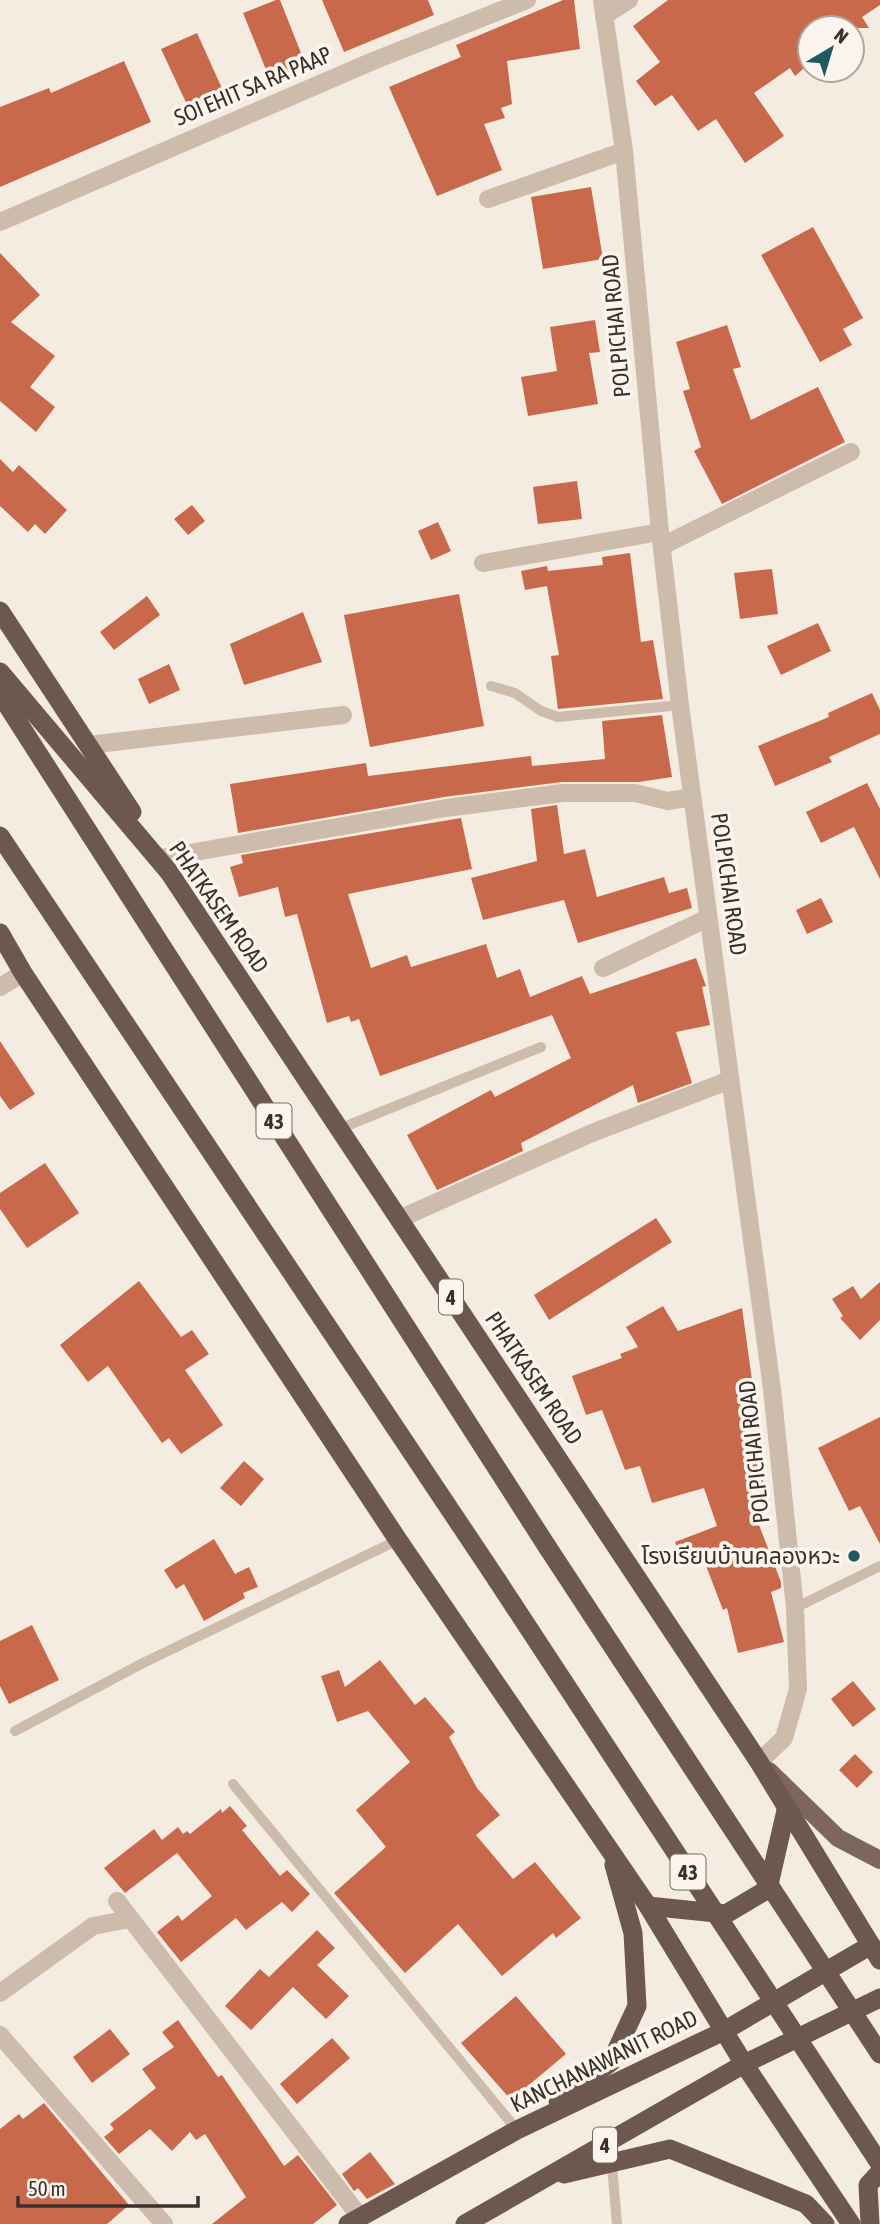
<svg xmlns="http://www.w3.org/2000/svg" width="880" height="2224" font-family="'Asap Condensed','Noto Sans Thai',sans-serif">
<rect width="100%" height="100%" fill="#f4ebe1"/>
<g fill="#c8694b">
<polygon points="276,0 280,0 307,68 271,82 243,13"/>
<polygon points="322,0 428,0 434,15 344,52"/>
<polygon points="563,0 574,0 580,49 507,61 512,104 501,108 505,118 484,124 502,170 437,196 389,87 461,57 456,45"/>
<polygon points="668,0 880,0 880,5 862,17 869,28 810,28 810,63 795,76 790,68 754,93 784,136 745,163 716,119 698,131 672,95 655,106 636,81 660,62 633,26"/>
<polygon points="197,33 225,95 190,111 161,49"/>
<polygon points="124,61 151,122 0,187 0,107 49,88 51,93"/>
<polygon points="591,187 603,259 543,269 531,197"/>
<polygon points="813,227 863,318 843,329 852,345 820,362 761,255"/>
<polygon points="0,253 40,295 11,322 55,356 30,387 55,407 36,432 0,401"/>
<polygon points="595,320 600,352 589,353 598,404 528,416 521,377 557,371 550,327"/>
<polygon points="727,325 741,367 733,369 751,420 818,387 845,442 722,504 694,451 701,447 683,391 690,389 676,342"/>
<polygon points="0,459 13,472 19,465 67,510 45,534 35,524 28,532 0,506"/>
<polygon points="577,481 582,519 538,524 533,487"/>
<polygon points="192,505 205,521 188,535 174,519"/>
<polygon points="438,522 451,551 431,560 418,531"/>
<polygon points="630,553 641,642 653,640 663,699 558,709 551,656 559,655 547,586 525,590 521,571 547,566 548,571 603,565 602,557"/>
<polygon points="772,569 778,614 740,619 734,573"/>
<polygon points="459,594 484,726 370,747 344,615"/>
<polygon points="147,596 160,615 114,650 100,632"/>
<polygon points="303,612 322,662 244,685 230,644"/>
<polygon points="818,623 831,651 781,675 767,646"/>
<polygon points="169,664 180,690 149,704 138,679"/>
<polygon points="872,693 880,710 880,734 829,757 832,762 775,786 758,746 829,717 828,713"/>
<polygon points="662,715 672,777 639,782 562,782 444,797 238,833 230,784 366,763 368,776 531,756 532,766 605,759 602,721"/>
<polygon points="867,783 880,809 880,879 854,827 821,843 806,812"/>
<polygon points="557,805 564,854 585,849 597,897 664,877 669,893 687,888 692,908 578,943 564,900 483,920 471,878 537,861 531,809"/>
<polygon points="461,818 472,869 348,894 371,968 407,955 411,967 486,944 497,978 520,969 530,997 582,976 590,994 696,958 706,986 702,987 710,1025 676,1032 692,1083 638,1103 633,1085 521,1143 523,1151 437,1190 407,1135 491,1090 495,1097 571,1058 552,1015 380,1076 359,1019 351,1022 349,1016 327,1023 297,914 285,917 278,887 239,897 230,867 243,863 241,855"/>
<polygon points="821,898 833,922 807,934 796,910"/>
<polygon points="0,1041 35,1094 10,1110 0,1096"/>
<polygon points="45,1163 79,1213 27,1248 0,1209 0,1193"/>
<polygon points="656,1218 672,1242 549,1320 534,1295"/>
<polygon points="139,1281 181,1337 192,1330 209,1354 185,1370 223,1425 181,1454 169,1438 162,1443 108,1366 88,1382 60,1345"/>
<polygon points="880,1282 880,1320 860,1340 840,1318 843,1316 832,1299 853,1286 861,1299"/>
<polygon points="663,1306 678,1331 742,1308 753,1387 737,1393 748,1427 755,1425 764,1453 754,1456 770,1501 752,1507 781,1582 781,1588 771,1592 784,1642 738,1653 727,1608 723,1610 703,1558 683,1565 675,1542 717,1526 704,1488 652,1503 640,1466 625,1470 602,1410 586,1415 572,1376 622,1358 620,1354 638,1347 626,1327"/>
<polygon points="880,1417 880,1544 860,1506 849,1511 818,1448"/>
<polygon points="244,1461 264,1479 241,1506 220,1488"/>
<polygon points="214,1539 235,1574 249,1567 258,1587 243,1593 245,1598 204,1621 184,1584 176,1589 164,1570"/>
<polygon points="32,1625 59,1680 9,1704 0,1686 0,1641"/>
<polygon points="380,1660 415,1705 425,1697 455,1732 449,1737 477,1788 500,1815 476,1835 513,1879 535,1862 581,1918 556,1938 553,1933 502,1976 458,1924 405,1973 334,1893 386,1847 356,1810 410,1762 368,1711 337,1722 321,1676 339,1670 345,1687"/>
<polygon points="853,1681 876,1709 853,1727 831,1699"/>
<polygon points="855,1754 873,1772 857,1788 839,1770"/>
<polygon points="230,1806 247,1826 242,1830 280,1876 287,1870 310,1894 292,1912 282,1902 246,1930 236,1918 181,1962 157,1932 178,1915 182,1921 212,1896 177,1853 125,1893 104,1868 154,1829 162,1840 178,1827 183,1834 187,1831 190,1834 221,1809 222,1813"/>
<polygon points="317,1930 335,1948 317,1965 349,1996 326,2019 293,1987 251,2030 225,2006 260,1969 269,1977"/>
<polygon points="516,1996 566,2054 511,2100 461,2043"/>
<polygon points="178,2020 218,2077 222,2075 284,2166 298,2155 337,2205 313,2224 212,2224 246,2197 205,2134 196,2140 190,2132 172,2151 150,2129 119,2154 104,2137 114,2129 110,2124 156,2088 142,2069 174,2047 162,2032"/>
<polygon points="110,2029 130,2054 92,2083 73,2057"/>
<polygon points="332,2038 350,2058 297,2104 280,2084"/>
<polygon points="44,2103 129,2205 107,2224 0,2224 0,2129 19,2114 23,2119"/>
<polygon points="370,2152 395,2184 367,2199 358,2188 354,2191 342,2174"/>
</g>
<g fill="none" stroke-linecap="round" stroke-linejoin="round">
<g stroke="#cdbbac" stroke-width="10">
<polyline points="491,686 515,693 541,711 558,717 680,705"/>
<polyline points="339,1129 541,1047"/>
<polyline points="795,1608 880,1566"/>
<polyline points="15,1731 141,1664 398,1540"/>
<polyline points="233,1784 517,2130"/>
<polyline points="612,2165 617,2224"/>
</g>
<g stroke="#cdbbac" stroke-width="18">
<polyline points="604,16 629,0"/>
<polyline points="488,199 624,151"/>
<polyline points="0,222 373,61 527,0"/>
<polyline points="662,546 851,452"/>
<polyline points="483,563 660,532"/>
<polyline points="89,745 343,715"/>
<polyline points="161,858 446,808 563,793 635,793 668,801 692,797"/>
<polyline points="603,968 708,918"/>
<polyline points="0,987 23,973"/>
<polyline points="399,1219 592,1133 730,1080"/>
<polyline points="117,1901 360,2217"/>
<polyline points="0,1993 93,1926 130,1919"/>
<polyline points="0,2035 164,2224"/>
</g>
<polyline stroke="#cdbbac" stroke-width="18" points="602,0 624,151 660,532 680,705 772,1389 795,1608 798,1689 784,1738 759,1762"/>
<polyline stroke="#7d675c" stroke-width="18" points="769,1771 838,1838 880,1860"/>
<g stroke="#6c584f" stroke-width="19">
<polyline points="0,611 132,812"/>
<polyline points="0,672 169,872 759,1762 880,1960"/>
<polyline points="0,694 548,1548"/>
<polyline points="0,836 497,1580"/>
<polyline points="0,933 23,973 398,1540 648,1906 744,2064 851,2224"/>
<polyline points="648,1906 726,1914 768,1889 787,1806"/>
<polyline points="558,2101 611,2062 637,2006 633,1933 614,1865"/>
<polyline points="564,2174 670,2149 806,2204 825,2224"/>
<polyline points="348,2224 517,2130 724,2031 871,1945"/>
<polyline points="465,2224 744,2064 880,1998"/>
<polyline points="870,2224 868,2185 880,2172"/>
</g>
<g stroke="#6c584f" stroke-width="19">
<polyline points="548,1548 880,2054"/>
<polyline points="497,1580 880,2164"/>
</g>
</g>
<circle fill="#1f5a5e" stroke="#fbf5ee" stroke-width="2.5" cx="854" cy="1556" r="7"/>
<g text-anchor="middle" dominant-baseline="central" stroke-width="7" stroke-linejoin="round" paint-order="stroke">
<g fill="#fbf5ee" stroke="#756b66" stroke-width="2">
<rect x="256.5" y="1103.5" width="35" height="35" rx="5"/>
<rect x="439" y="1279.5" width="24" height="35" rx="5"/>
<rect x="670.5" y="1854.5" width="35" height="35" rx="5"/>
<rect x="593" y="2127.5" width="24" height="35" rx="5"/>
</g>
<g font-size="21" font-weight="bold" fill="#3b302b">
<text x="274" y="1121">43</text>
<text x="451" y="1297">4</text>
<text x="688" y="1872">43</text>
<text x="605" y="2145">4</text>
</g>
<g font-size="23" fill="#3b302b" stroke="#fbf5ee">
<text transform="translate(253 86) rotate(-23)">SOI EHIT SA RA PAAP</text>
<text transform="translate(616 326) rotate(-95)">POLPICHAI ROAD</text>
<text transform="translate(729 884) rotate(82)">POLPICHAI ROAD</text>
<text transform="translate(219 907) rotate(55)">PHATKASEM ROAD</text>
<text transform="translate(534 1378) rotate(56)">PHATKASEM ROAD</text>
<text transform="translate(754 1452) rotate(-96)">POLPICHAI ROAD</text>
<text transform="translate(604 2061) rotate(-26)">KANCHANAWANIT ROAD</text>
</g>
<g font-size="23" fill="#3b302b" stroke="#fbf5ee" text-anchor="end">
<text x="840" y="1556">โรงเรียนบ้านคลองหวะ</text>
</g>
</g>
<g transform="translate(831 49) rotate(38)"><circle r="33" fill="#fbf5ee" stroke="#aea6a0" stroke-width="2"/>
<path d="M0-5L12 26L0 18L-12 26Z" fill="#1f5a5e"/>
<text y="-10" font-size="19" font-weight="bold" text-anchor="middle" fill="#3b302b">N</text>
</g>
<path d="M18 2196v10h180v-10" fill="none" stroke="#3b302b" stroke-width="3.5"/>
<text x="28" y="2196" font-size="21" fill="#3b302b" stroke="#fbf5ee" stroke-width="5" paint-order="stroke">50 m</text>
</svg>
